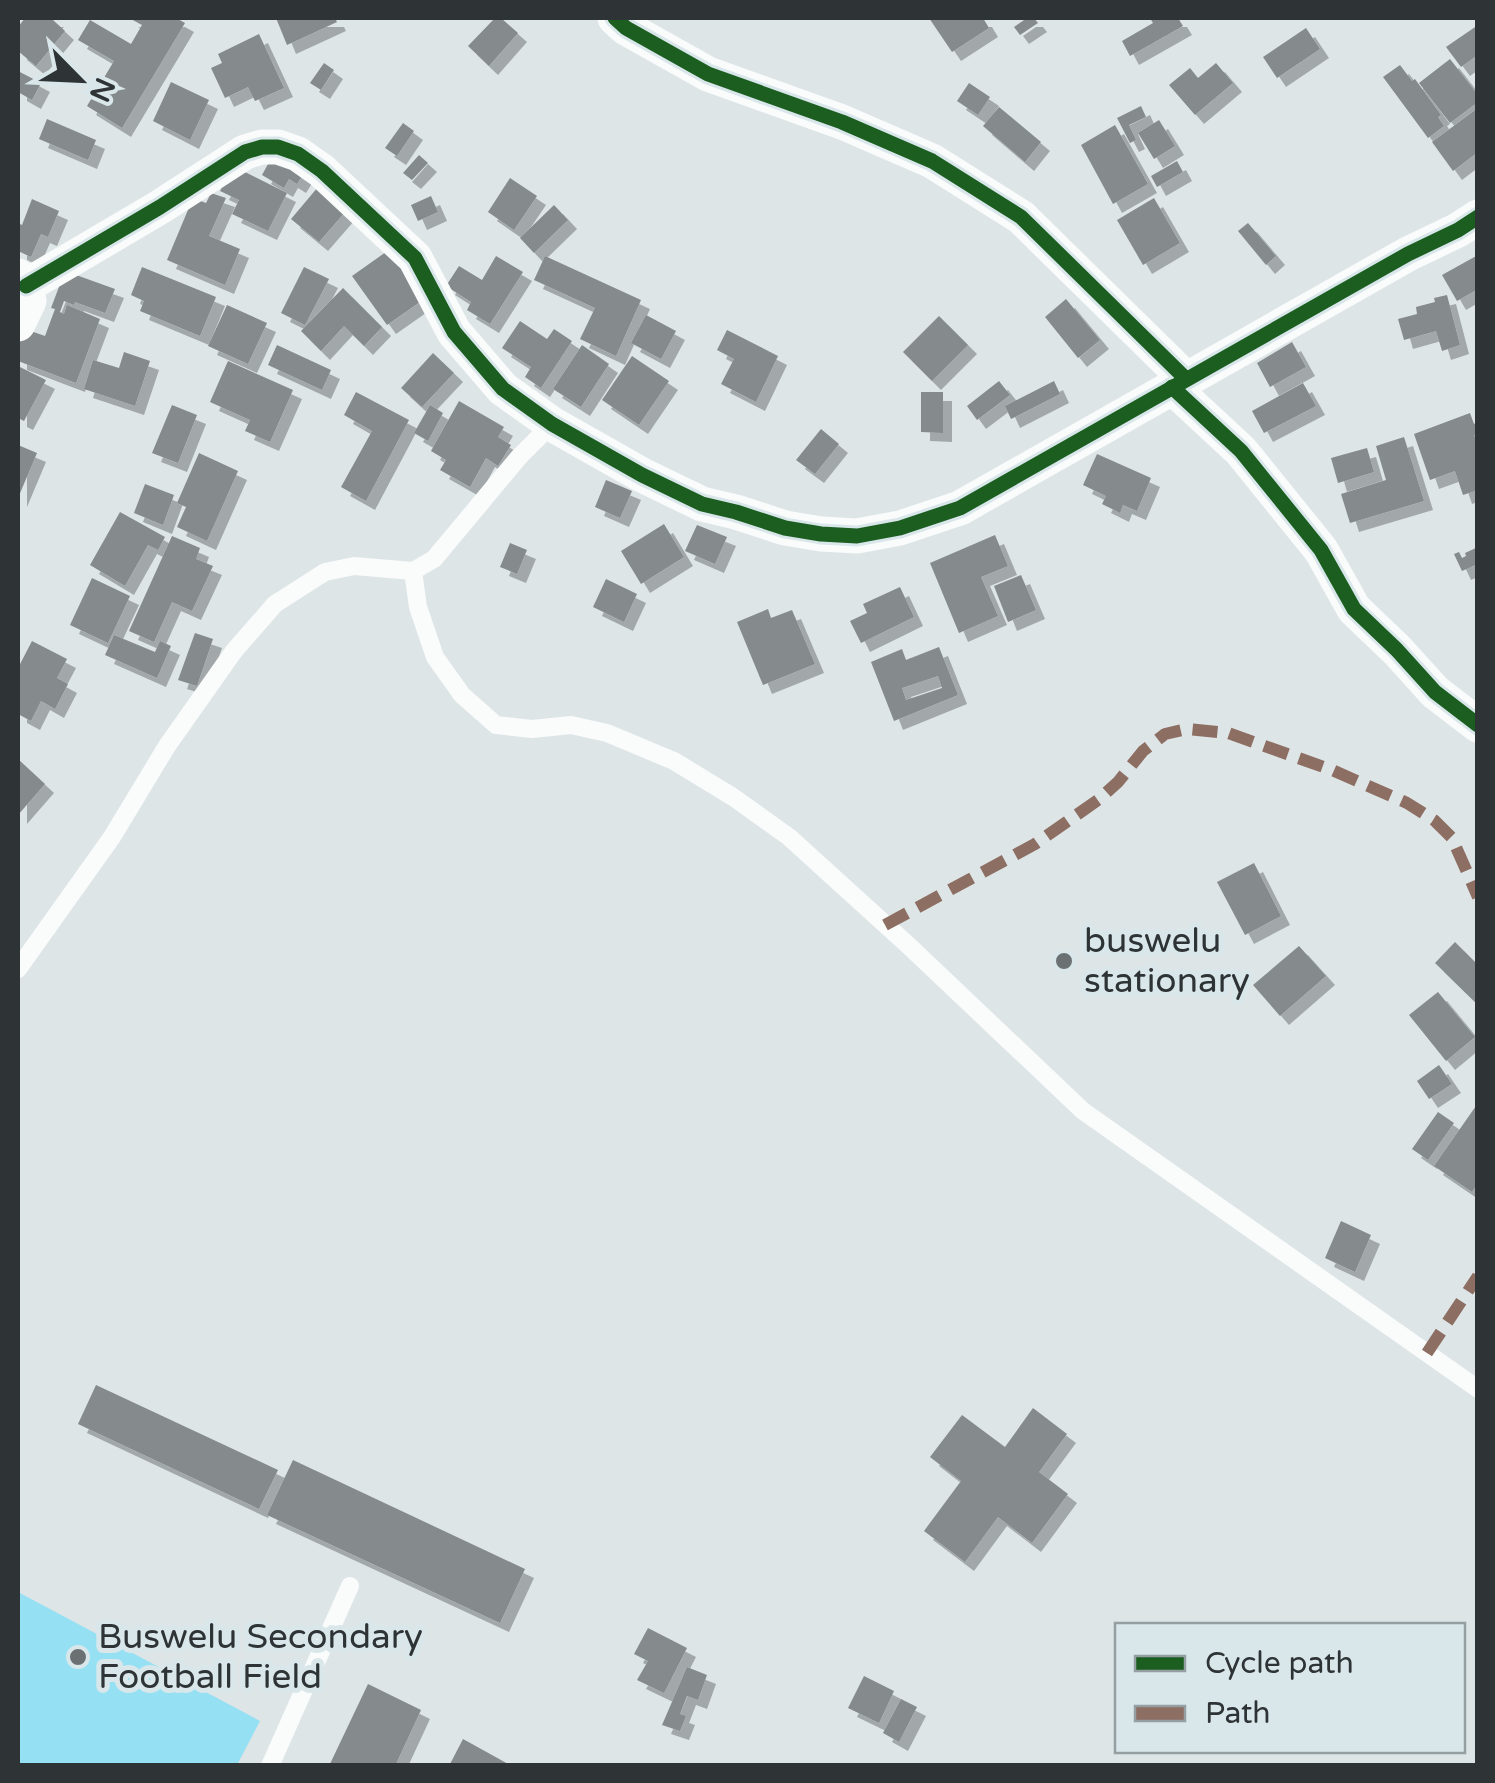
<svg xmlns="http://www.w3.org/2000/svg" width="1495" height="1783" font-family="'Varela Round',sans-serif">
<defs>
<filter id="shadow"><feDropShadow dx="9" dy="9" stdDeviation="0" flood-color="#0004"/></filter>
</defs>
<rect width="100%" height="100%" fill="#dde5e7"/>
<polygon fill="#96e0f3" points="18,1592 260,1721 237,1765 18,1765"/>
<g fill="#858a8c" fill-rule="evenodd" filter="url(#shadow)">
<polygon points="25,18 55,18 53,20 65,31 36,66 18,51 18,27"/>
<polygon points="129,18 176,18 185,23 122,128 87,106 114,61 78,40 90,20 131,44 142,25"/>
<polygon points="276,18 335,18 337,22 287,45"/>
<polygon points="495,18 501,18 518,33 489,66 468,46"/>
<polygon points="929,18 983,18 989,28 952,52"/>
<polygon points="1027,18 1034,18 1038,23 1020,35 1014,27"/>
<polygon points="1150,18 1178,18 1183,26 1130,56 1122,41 1153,23"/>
<polygon points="1478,25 1478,62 1475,57 1461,67 1446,47"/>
<polygon points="1306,28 1320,49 1277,78 1263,57"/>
<polygon points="259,34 284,88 255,101 248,87 225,98 211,68 222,63 218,54"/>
<polygon points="1450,59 1478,95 1478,102 1450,123 1419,83"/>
<polygon points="324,63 334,70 321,90 310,83"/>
<polygon points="1216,63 1233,83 1195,115 1169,85 1190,68 1198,78"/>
<polygon points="1400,65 1412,81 1415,79 1441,115 1438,117 1444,126 1428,138 1383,77"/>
<polygon points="18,71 41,83 32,100 18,92"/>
<polygon points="171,82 209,100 190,140 153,121"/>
<polygon points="969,83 990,97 978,115 957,101"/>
<polygon points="1141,106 1146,117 1129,125 1136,140 1130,143 1117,118"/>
<polygon points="999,107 1041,142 1025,162 983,126"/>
<polygon points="1478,108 1478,152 1453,171 1432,142"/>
<polygon points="47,119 96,140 88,160 39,139"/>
<polygon points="1159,120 1175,146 1154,159 1138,133"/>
<polygon points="403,123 414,131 397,156 385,148"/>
<polygon points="1115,125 1148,184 1113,204 1081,145"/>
<polygon points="273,155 304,173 297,184 289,179 284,188 262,175"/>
<polygon points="419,155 428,163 412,180 403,173"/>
<polygon points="1177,161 1183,172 1157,187 1151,176"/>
<polygon points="233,166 287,193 268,231 232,214 239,200 220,191"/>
<polygon points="510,178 537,196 514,230 488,212"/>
<polygon points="318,187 346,211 319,242 291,219"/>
<polygon points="211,193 226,198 209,236 240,249 225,285 167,260 193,198 206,203"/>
<polygon points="431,196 438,212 418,221 411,205"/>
<polygon points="1154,198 1180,243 1143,265 1117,220"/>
<polygon points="32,199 59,211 48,237 41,234 31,257 18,251 18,223 22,225"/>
<polygon points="554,205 568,220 534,253 520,238"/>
<polygon points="1248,223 1276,256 1266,265 1238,231"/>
<polygon points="393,247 427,297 387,325 352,276"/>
<polygon points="1478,255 1478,289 1457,301 1442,275"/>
<polygon points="496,256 523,272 490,324 467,310 471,302 446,286 459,266 482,280"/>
<polygon points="545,256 641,300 616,356 580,339 595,308 534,280"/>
<polygon points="142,267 216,297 200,336 140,311 144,301 131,295"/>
<polygon points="304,267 329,279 305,325 281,313"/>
<polygon points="65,271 115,289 105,313 75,302 74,305 64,301 60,312 64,314 67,305 100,319 76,383 18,361 18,340 22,328 45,336 55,309 51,308"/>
<polygon points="343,288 382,327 364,346 344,326 321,351 301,331"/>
<polygon points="1447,295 1460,345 1442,351 1436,331 1404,340 1398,319 1417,314 1416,307 1435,302 1434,298"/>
<polygon points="1066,299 1100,340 1078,358 1045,317"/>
<polygon points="227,305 267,323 248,364 208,346"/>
<polygon points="646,315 676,331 661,359 631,343"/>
<polygon points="939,316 968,345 932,381 903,352"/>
<polygon points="520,321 547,339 554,329 572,341 541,388 525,377 531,367 502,348"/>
<polygon points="727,330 778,356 756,402 721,384 734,359 717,350"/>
<polygon points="1292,342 1306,367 1270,387 1257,363"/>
<polygon points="277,345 331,370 322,390 268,365"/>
<polygon points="582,345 609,364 581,407 553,389"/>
<polygon points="124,352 150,361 135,406 84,389 93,360 119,368"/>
<polygon points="433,353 454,373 422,407 401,388"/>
<polygon points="632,356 669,381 639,425 602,400"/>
<polygon points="228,361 293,390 270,442 245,431 250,420 210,402"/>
<polygon points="18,366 46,380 24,421 18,418"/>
<polygon points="999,381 1010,395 977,420 967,406"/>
<polygon points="1054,381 1060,394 1011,419 1005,406"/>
<polygon points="1303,383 1316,406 1264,433 1252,411"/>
<polygon points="356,392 409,420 366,501 341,487 372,431 344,415"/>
<polygon points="921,392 943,392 943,433 921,432"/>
<polygon points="459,401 504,427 498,437 511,445 498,466 486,458 470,487 440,470 446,460 431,451"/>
<polygon points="172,405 197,415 178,463 152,453"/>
<polygon points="430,405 443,413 428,441 414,433"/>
<polygon points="1470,413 1474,424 1478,422 1478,434 1474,435 1478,444 1478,490 1463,495 1455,471 1430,480 1414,434"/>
<polygon points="821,429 839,444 815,474 796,460"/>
<polygon points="1404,437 1424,501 1350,523 1341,494 1386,480 1376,446"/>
<polygon points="18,445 37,453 18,498"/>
<polygon points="1367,448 1374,472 1338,483 1331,458"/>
<polygon points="199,453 238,471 207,541 177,527 186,507 177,503"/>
<polygon points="1097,454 1151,478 1137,511 1123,505 1120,513 1102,504 1106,496 1083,485"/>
<polygon points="606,480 632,491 620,518 595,507"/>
<polygon points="145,484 174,495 163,525 134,513"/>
<polygon points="120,512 165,537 158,550 148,545 125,586 90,565"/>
<polygon points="664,524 684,557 641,584 621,551"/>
<polygon points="697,525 727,537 715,564 685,551"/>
<polygon points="995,535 1008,566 981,577 998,616 959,633 930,563"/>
<polygon points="172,536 200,548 196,559 213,566 192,611 172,602 154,642 129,631"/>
<polygon points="510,543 527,550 517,574 500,567"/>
<polygon points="1478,547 1478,564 1462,571 1454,554 1459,552 1462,558 1466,556 1465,553"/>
<polygon points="1021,575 1036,610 1008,622 994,586"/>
<polygon points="92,578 130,596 108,643 70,625"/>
<polygon points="606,579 637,594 624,622 593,607"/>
<polygon points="900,587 914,617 861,643 850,621 867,613 863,604"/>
<polygon points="768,609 771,618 792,610 815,664 763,685 737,622"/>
<polygon points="195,633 213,639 197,686 178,680"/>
<polygon points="114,635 155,652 160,641 171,646 157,678 105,655"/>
<polygon points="32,641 67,659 57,678 68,684 55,709 41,701 31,721 18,714 18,668"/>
<path d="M 939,647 L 958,695 L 894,721 L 871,662 L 902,649 L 906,660 ZM 938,676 L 942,688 L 906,700 L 902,688 Z"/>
<polygon points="18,759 45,784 18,815"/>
<polygon points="1254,863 1281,916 1245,935 1217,882"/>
<polygon points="1455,942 1478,965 1478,1005 1435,963"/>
<polygon points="1299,946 1326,976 1280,1016 1253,985"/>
<polygon points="1438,992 1475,1037 1446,1061 1409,1015"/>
<polygon points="1439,1065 1452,1084 1429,1099 1417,1081"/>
<polygon points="1478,1103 1478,1183 1472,1192 1434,1166"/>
<polygon points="1438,1112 1454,1123 1428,1160 1412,1149"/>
<polygon points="1341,1221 1371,1235 1355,1272 1325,1258"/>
<polygon points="96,1385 278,1470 259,1509 78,1424"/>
<polygon points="1033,1408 1067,1434 1039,1472 1068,1494 1032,1543 998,1517 965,1562 924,1531 961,1481 930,1457 962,1415 1005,1447"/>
<polygon points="293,1460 525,1569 500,1623 267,1515"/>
<polygon points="648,1628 687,1648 664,1693 637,1680 648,1661 634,1654"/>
<polygon points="687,1667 707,1675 698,1700 687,1696 680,1714 686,1716 680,1731 662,1725"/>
<polygon points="864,1676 894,1691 879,1723 848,1708"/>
<polygon points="368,1684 421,1710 395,1766 329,1766"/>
<polygon points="901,1699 917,1707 899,1742 883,1733"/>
<polygon points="463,1739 512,1766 449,1766"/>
</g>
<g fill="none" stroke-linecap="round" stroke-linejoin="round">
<g stroke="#fafbfb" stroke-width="18">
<polyline points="413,571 418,607 435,657 462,695 496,725 532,729 571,725 607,733 674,761 733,797 789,837 909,946 1083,1111 1478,1389"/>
<polyline points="18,969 112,837 167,746 234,651 275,604 325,572 354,566 413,571 434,559 519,457 552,424"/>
<polyline points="270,1766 350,1586"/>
</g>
<g stroke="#fafbfb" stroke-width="35">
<polyline points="615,18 626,28 708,74 842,122 932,161 1021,217 1186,379"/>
<polyline points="18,276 26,286 29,301 18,324"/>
<polyline points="26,286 160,207 245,152 262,147 278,147 298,154 322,171 415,258 454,332 503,389 552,424 642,475 702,504 736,512 785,528 821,534 857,536 900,528 960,508 1408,254 1458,230 1478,217"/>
<polyline points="1172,387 1241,451 1321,550 1354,609 1397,650 1435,692 1478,725"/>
</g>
<g stroke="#8d6e63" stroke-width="12" stroke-dasharray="25 12" stroke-linecap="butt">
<polyline points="885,925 1035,844 1098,800 1118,782 1143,751 1165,734 1187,729 1228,733 1332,770 1407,803 1434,820 1452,838 1478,897"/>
<polyline points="1427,1353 1478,1276"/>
</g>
<defs>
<g id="cycleway">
<polyline points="615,18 626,28 708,74 842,122 932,161 1021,217 1186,379"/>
<polyline points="26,286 160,207 245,152 262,147 278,147 298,154 322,171 415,258 454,332 503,389 552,424 642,475 702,504 736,512 785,528 821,534 857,536 900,528 960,508 1408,254 1458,230 1478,217"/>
<polyline points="1172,387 1241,451 1321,550 1354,609 1397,650 1435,692 1478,725"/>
</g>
</defs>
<use href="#cycleway" stroke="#d9e7eb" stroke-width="21"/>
<use href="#cycleway" stroke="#1b5e20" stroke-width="15"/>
</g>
<g fill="#6b7173" stroke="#d9e7eb" stroke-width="4">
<circle cx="1064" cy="961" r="10"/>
<circle cx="78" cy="1657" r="10"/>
</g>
<g text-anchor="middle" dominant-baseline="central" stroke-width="10" stroke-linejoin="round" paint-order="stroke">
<g font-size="35" fill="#2e3335" stroke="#d9e7eb" text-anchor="start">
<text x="1084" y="941">buswelu<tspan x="1084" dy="40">stationary</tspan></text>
<text x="98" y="1637">Buswelu Secondary<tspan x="98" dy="40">Football Field</tspan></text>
</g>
</g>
<rect width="1495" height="1783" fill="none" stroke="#2e3335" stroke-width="40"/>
<rect x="1115" y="1623" width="350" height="130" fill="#d9e7eb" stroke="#959fa2" stroke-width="2.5"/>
<rect x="1135" y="1656" width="50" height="15" fill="#1b5e20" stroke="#959fa2" stroke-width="2.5"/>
<text x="1205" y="1673" font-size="30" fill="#2e3335">Cycle path</text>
<rect x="1135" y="1706" width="50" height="15" fill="#8d6e63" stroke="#959fa2" stroke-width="2.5"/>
<text x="1205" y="1723" font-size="30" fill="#2e3335">Path</text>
<g transform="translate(80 80) rotate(114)" stroke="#d9e7eb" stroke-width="8" paint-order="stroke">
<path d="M0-8L18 38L0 25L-18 38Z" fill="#2e3335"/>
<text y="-15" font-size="28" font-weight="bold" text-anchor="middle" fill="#2e3335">N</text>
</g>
</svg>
